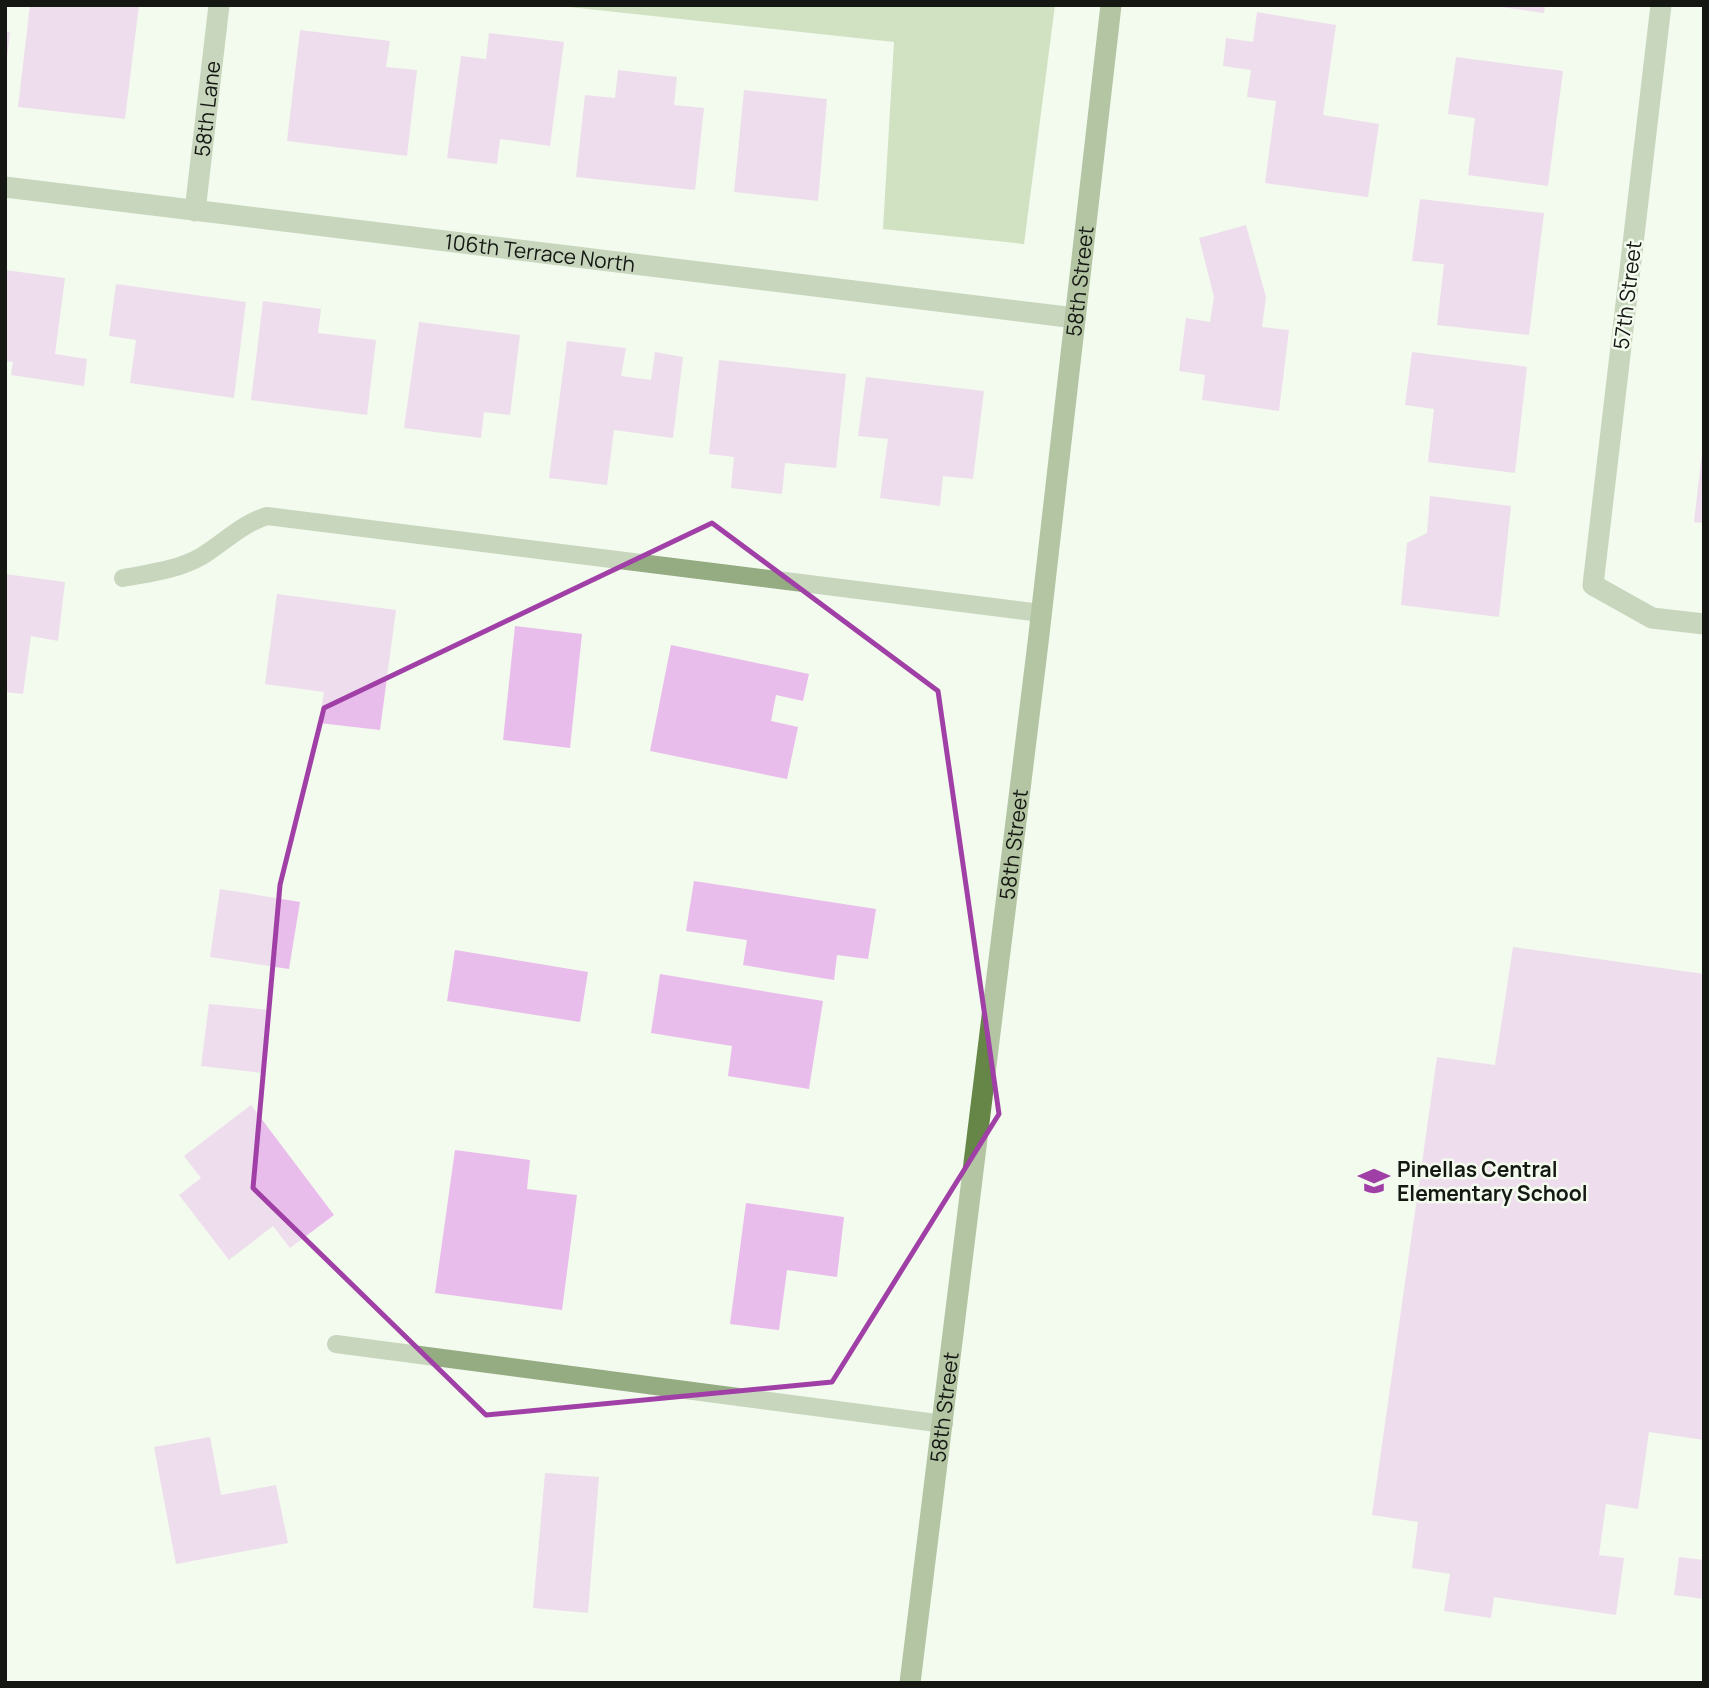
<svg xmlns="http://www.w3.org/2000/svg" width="1709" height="1688" font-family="Manrope,sans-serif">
<rect width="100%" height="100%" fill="#f3faee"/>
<polygon fill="#a8c58f" points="551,5 1055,5 1024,244 883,229 894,42"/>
<g fill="#e9bdeb">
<polygon points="30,5 139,5 125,119 18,107"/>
<polygon points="1488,5 1545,5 1544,13"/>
<polygon points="1257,12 1336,25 1323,115 1379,124 1368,197 1265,183 1276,101 1247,97 1251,70 1223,66 1226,38 1253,42"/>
<polygon points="300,30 390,41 386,67 417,70 407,156 287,141"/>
<polygon points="5,32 10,32 7,58 5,58"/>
<polygon points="489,33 564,42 550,146 500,139 497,164 447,158 461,56 486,59"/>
<polygon points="1456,57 1563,71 1548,186 1468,175 1475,118 1448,114"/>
<polygon points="618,70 677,77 674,105 704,108 695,190 576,177 585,95 615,98"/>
<polygon points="744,90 827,99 818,201 734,192"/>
<polygon points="1420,199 1544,213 1529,335 1437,325 1444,264 1412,261"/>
<polygon points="1246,225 1266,297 1262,327 1289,330 1279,411 1202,400 1205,375 1179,371 1186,318 1210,322 1214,297 1199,238"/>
<polygon points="5,270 65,278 55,354 87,359 84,386 11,375 13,362 5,361"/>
<polygon points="116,284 246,302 234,398 130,383 136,340 109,336"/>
<polygon points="263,301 321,309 318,333 376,340 367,415 251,400"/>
<polygon points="419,322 520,335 510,415 484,412 481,438 404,428"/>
<polygon points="567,341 626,348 621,376 651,380 655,352 683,357 673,438 614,430 607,485 549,478"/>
<polygon points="1412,352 1527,367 1515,473 1428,462 1434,409 1405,405"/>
<polygon points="719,360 846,374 836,468 785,463 782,494 731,488 734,457 709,454"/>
<polygon points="866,377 984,391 973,479 943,476 940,506 880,498 888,439 858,436"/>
<polygon points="1702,453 1704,453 1704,523 1694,522"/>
<polygon points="1430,496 1511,506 1499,617 1401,605 1407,543 1427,533"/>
<polygon points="5,574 65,582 58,641 31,636 23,694 5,692"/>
<polygon points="277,594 396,610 380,730 319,723 324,692 265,684"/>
<polygon points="515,626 582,634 570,748 503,740"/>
<polygon points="671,645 809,674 803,701 776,695 771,721 798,727 787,779 650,751"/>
<polygon points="694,881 876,909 868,959 837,955 834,980 743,965 747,940 686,931"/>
<polygon points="220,889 300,902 289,969 210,957"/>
<polygon points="1513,947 1704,974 1704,1440 1649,1432 1638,1509 1606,1504 1599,1555 1624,1558 1616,1615 1494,1597 1491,1618 1444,1611 1450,1574 1412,1568 1418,1522 1372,1515 1437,1057 1495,1065"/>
<polygon points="455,950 588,972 580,1022 447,1001"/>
<polygon points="660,974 823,1001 809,1089 728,1076 732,1046 651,1033"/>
<polygon points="209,1004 270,1010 263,1073 201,1066"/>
<polygon points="251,1105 334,1215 290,1248 273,1226 229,1260 179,1195 201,1178 184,1156"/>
<polygon points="455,1150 530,1160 527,1189 577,1195 562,1310 435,1293"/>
<polygon points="746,1203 844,1217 837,1277 787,1270 779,1330 730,1324"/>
<polygon points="210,1437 221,1495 276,1485 288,1543 176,1564 154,1447"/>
<polygon points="545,1473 599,1477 588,1613 533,1608"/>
<polygon points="1679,1557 1704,1560 1704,1599 1674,1595"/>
</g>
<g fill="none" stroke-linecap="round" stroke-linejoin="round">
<g stroke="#95ab82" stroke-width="18">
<path d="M 123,578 C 150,573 178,570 202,556 C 223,543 243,523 267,516 L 1041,613"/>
<polyline points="336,1344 944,1424"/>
</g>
<g stroke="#95ab82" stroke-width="21">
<polyline points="1661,5 1593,585 1652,618 1704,624"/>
<path id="s1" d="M 5,187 L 1075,318"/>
<path id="s2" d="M 195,211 L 219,5"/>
</g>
<path stroke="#668648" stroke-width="21" id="s3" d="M 910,1683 L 1038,643 L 1111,5"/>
</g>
<path d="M0 0H1709V1688H0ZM 712,523 L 938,691 L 999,1114 L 832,1382 L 486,1415 L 253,1188 L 280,885 L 324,708 Z" fill="#f3faee" fill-opacity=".55" fill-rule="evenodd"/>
<path fill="none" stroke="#a040a7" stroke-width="5" stroke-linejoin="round" d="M 712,523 L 938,691 L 999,1114 L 832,1382 L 486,1415 L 253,1188 L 280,885 L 324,708 Z"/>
<defs>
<symbol id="school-bare" viewBox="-9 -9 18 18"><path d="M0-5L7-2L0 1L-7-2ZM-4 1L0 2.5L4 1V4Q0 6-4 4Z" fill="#a040a7" stroke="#f3faee" stroke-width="2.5" paint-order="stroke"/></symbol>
</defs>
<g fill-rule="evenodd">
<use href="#school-bare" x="1352" y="1159" width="44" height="44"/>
</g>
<g text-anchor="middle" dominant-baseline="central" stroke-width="5" stroke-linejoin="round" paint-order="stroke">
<g font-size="21" fill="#151713" stroke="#f3faee">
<text stroke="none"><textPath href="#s2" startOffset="103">58th Lane</textPath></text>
<text stroke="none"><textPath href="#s1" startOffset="539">106th Terrace North</textPath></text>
<text stroke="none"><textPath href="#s3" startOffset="1412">58th Street</textPath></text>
<text transform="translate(1627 295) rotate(-83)">57th Street</text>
<text stroke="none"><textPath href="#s3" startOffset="845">58th Street</textPath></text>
<text stroke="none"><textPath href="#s3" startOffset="278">58th Street</textPath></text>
</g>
<g font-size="21" font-weight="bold" fill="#151713" stroke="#f3faee" text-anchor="start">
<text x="1397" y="1169">Pinellas Central<tspan x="1397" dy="24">Elementary School</tspan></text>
</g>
</g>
<rect width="1709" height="1688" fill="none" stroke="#151713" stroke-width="14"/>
</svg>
